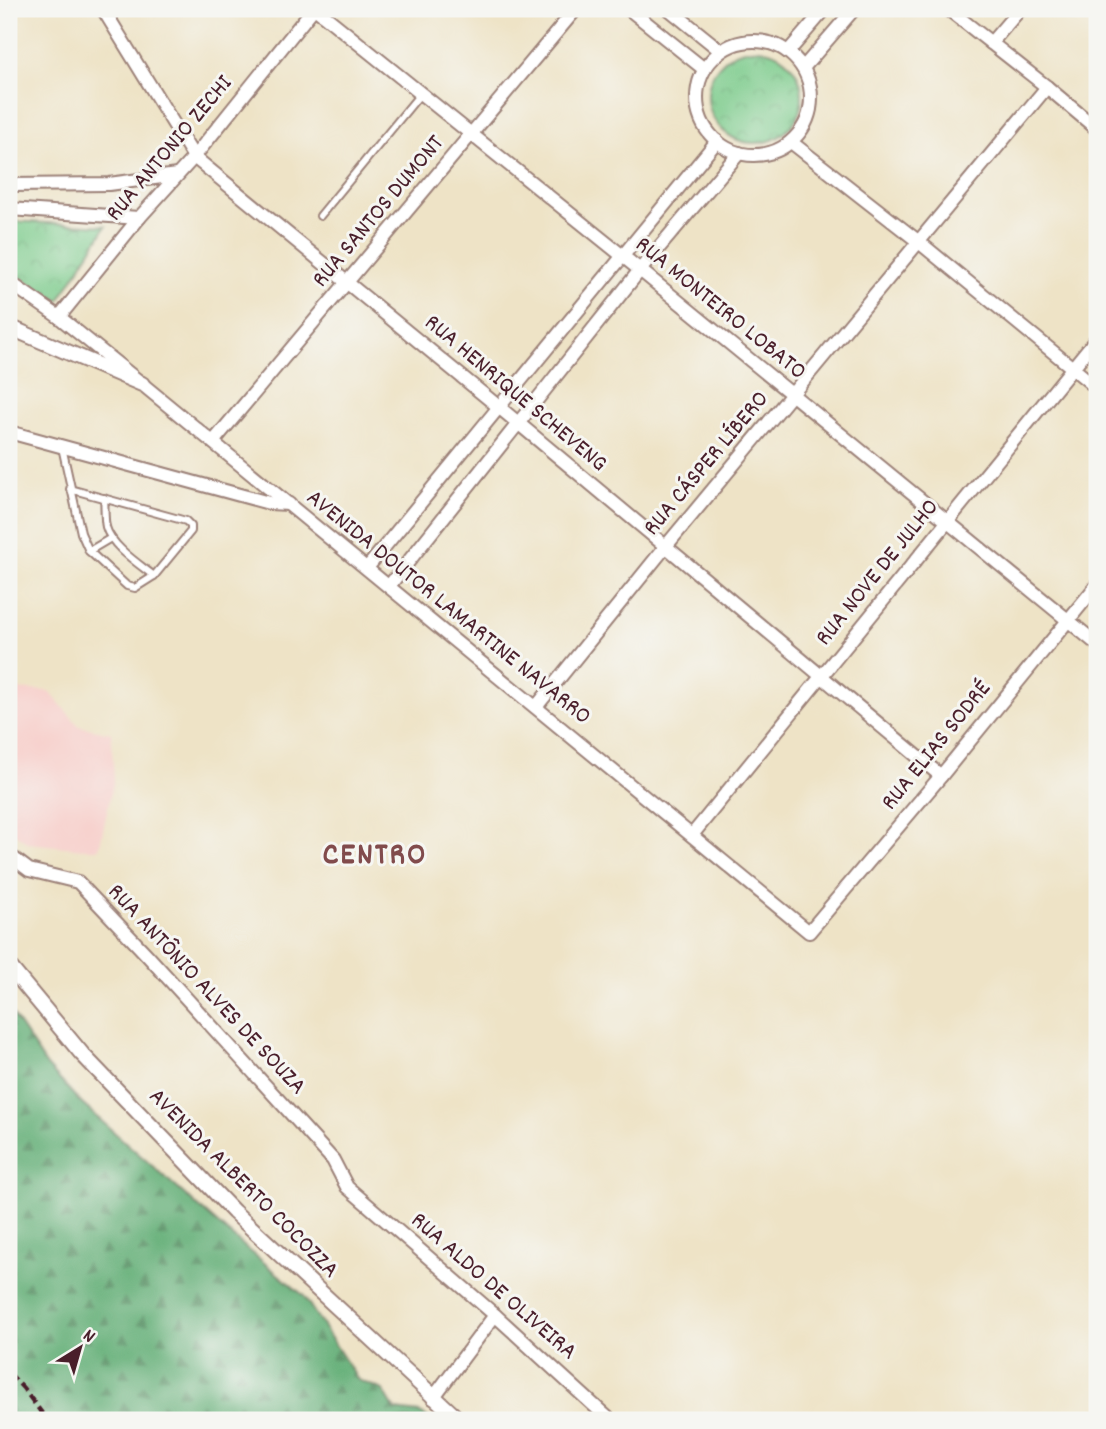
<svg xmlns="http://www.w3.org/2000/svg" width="1106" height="1429" font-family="Dekko,sans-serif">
<defs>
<pattern id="forest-firs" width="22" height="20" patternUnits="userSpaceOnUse" patternTransform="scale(1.75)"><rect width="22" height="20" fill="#64af77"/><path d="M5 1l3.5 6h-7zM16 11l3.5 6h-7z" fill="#548e62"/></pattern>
<pattern id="park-crowns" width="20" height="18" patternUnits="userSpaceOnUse" patternTransform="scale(1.75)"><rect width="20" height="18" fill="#7bcb8b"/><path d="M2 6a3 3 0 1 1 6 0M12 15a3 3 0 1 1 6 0" fill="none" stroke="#6cae78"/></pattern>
</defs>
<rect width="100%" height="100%" fill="#f6f6f2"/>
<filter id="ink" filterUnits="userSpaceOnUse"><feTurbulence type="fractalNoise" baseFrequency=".0143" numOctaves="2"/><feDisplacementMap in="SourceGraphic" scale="14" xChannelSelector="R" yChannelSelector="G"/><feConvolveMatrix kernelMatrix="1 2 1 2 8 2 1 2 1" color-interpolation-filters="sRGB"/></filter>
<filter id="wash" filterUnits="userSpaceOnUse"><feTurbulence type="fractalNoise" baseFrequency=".00686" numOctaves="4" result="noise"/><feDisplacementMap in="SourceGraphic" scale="28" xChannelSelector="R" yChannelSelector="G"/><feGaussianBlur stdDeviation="1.57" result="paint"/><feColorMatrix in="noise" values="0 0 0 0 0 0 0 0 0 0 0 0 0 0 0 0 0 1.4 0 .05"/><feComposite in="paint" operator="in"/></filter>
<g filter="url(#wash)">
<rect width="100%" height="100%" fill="#eee3c6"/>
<polygon fill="#f7d0cc" points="9,689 49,691 79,726 111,733 114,779 99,849 83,849 28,843 9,830"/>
<polygon fill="url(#forest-firs)" stroke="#576751" stroke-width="2" points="9,1009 47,1066 81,1103 227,1232 303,1295 358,1380 383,1390 395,1410 420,1413 432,1420 9,1420"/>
<g fill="url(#park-crowns)" stroke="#62755b" stroke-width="2">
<circle cx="755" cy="96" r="47"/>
<polygon points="9,221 106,226 59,301 9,270"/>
</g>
</g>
<g filter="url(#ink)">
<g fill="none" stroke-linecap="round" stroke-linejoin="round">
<defs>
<g id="service">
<polyline points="320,216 421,93"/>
<polyline points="62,447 81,533 89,551 127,586 135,588 154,576 191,531 191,526 186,521 70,489"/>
<path d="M 104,498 C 105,507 104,518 106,527 C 111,546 139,564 154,576"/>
<polyline points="89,551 111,538"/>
</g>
<g id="minor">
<polyline points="103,9 194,157 500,408 941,776"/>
<polyline points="316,9 640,270 1097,644"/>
<polyline points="629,9 704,69"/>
<polyline points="669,9 721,51"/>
<polyline points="948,9 1047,87 1097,129"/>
<circle cx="754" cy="98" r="57"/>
<polyline points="991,43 1020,9"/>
<polyline points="788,52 825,9"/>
<polyline points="803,68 854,9"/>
<polyline points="791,142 919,242 1097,388"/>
<polyline points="9,185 109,184 177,175"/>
<polyline points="9,209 139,218"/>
<polyline points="9,282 59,317 142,384 809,932 941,776 1097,585"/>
<polyline points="59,317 139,218 194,157 313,9"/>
<polyline points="9,432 269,503 289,504"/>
<polyline points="213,442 576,9"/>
<polyline points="367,568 717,141"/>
<polyline points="389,586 640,270 739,153"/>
<polyline points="536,707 666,546 1047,87"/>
<polyline points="692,835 1097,338"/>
<polyline points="9,855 29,870 78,882 147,955 333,1160 347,1187 495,1315 610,1420"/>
<polyline points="433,1398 495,1315"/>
</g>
<g id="tertiary">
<polyline points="9,327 142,384"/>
<polyline points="9,966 82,1054 234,1212 459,1420"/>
</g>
</defs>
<use href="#service" stroke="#9c8178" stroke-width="10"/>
<use href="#minor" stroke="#9c8178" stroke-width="16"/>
<use href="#tertiary" stroke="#9c8178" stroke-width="18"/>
<use href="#service" stroke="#fff" stroke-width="6"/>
<use href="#minor" stroke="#fff" stroke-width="12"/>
<use href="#tertiary" stroke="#fff" stroke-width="14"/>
<polyline stroke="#4a1f2b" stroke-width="4.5" stroke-dasharray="10 5" stroke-linecap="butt" points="9,1373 23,1388 47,1420"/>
</g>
</g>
<g text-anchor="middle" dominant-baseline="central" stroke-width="6" stroke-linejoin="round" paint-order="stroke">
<g font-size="24" fill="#4a1f2b" stroke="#f6f6f2">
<text transform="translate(170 149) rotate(-50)">RUA ANTONIO ZECHI</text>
<text transform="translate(379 212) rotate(-50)">RUA SANTOS DUMONT</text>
<text transform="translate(720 309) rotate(39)">RUA MONTEIRO LOBATO</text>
<text transform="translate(515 394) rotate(40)">RUA HENRIQUE SCHEVENG</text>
<text transform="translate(707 464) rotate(-50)">RUA CÁSPER LÍBERO</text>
<text transform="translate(878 573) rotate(-51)">RUA NOVE DE JULHO</text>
<text transform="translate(448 608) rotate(39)">AVENIDA DOUTOR LAMARTINE NAVARRO</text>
<text transform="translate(937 746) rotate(-51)">RUA ELIAS SODRÉ</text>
<text transform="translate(206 990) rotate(47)">RUA ANTÔNIO ALVES DE SOUZA</text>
<text transform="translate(243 1184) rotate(45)">AVENIDA ALBERTO COCOZZA</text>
<text transform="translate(493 1287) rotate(41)">RUA ALDO DE OLIVEIRA</text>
</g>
<g font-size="32" font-weight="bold" letter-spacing="2" fill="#814b4c" stroke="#f6f6f2">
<text x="375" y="857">CENTRO</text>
</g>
</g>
<rect width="1106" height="1429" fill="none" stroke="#f6f6f2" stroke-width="35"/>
<g transform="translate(80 1348) rotate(37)" stroke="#f6f6f2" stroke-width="5" paint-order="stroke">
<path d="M0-5L12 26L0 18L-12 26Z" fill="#4a1f2b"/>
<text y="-10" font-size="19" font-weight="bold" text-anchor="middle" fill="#4a1f2b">N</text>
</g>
</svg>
